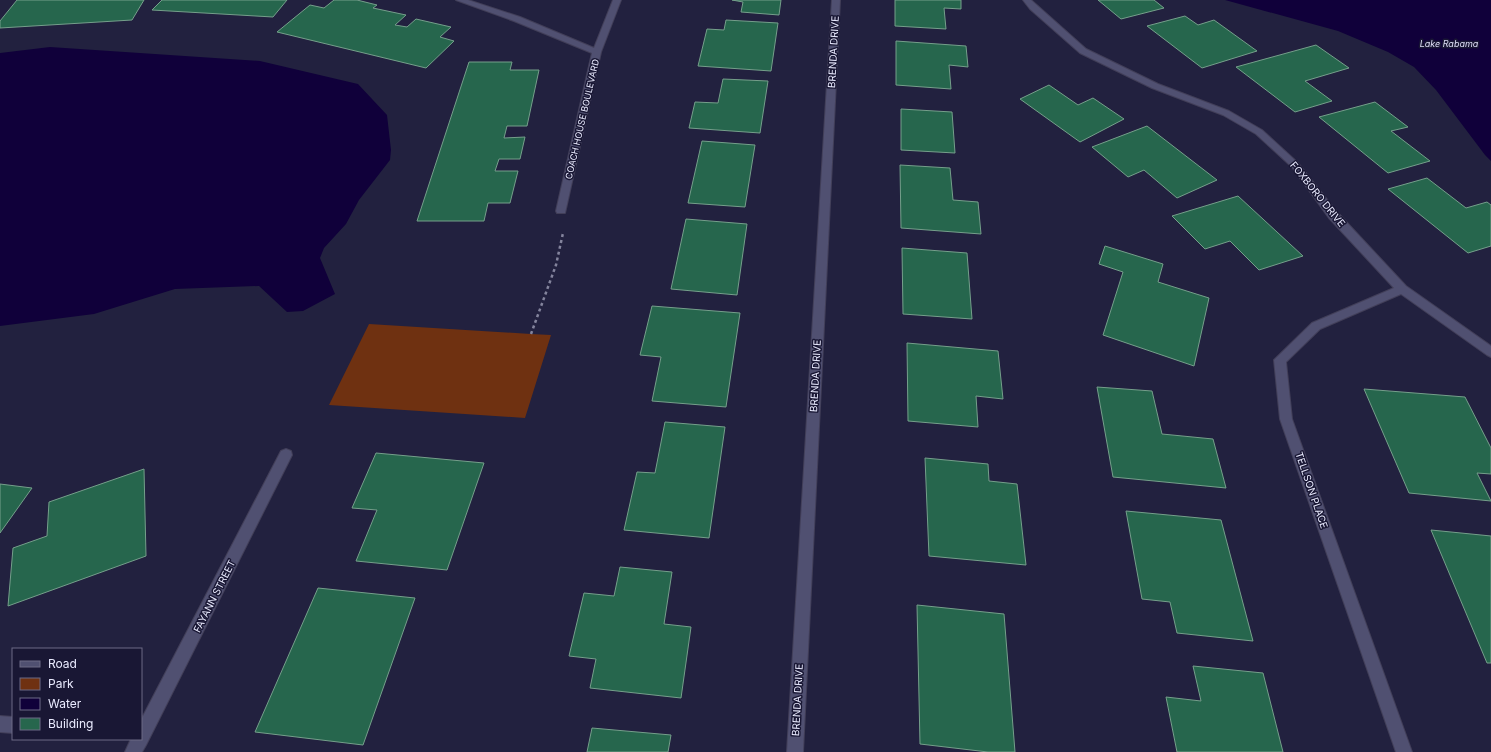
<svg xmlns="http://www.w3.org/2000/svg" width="1491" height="752" font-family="Inter,sans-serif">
<rect width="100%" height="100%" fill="#22213f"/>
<polygon fill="#6f3111" points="369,324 531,334 551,335 525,418 329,405"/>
<g fill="#10003a">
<polygon points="1225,0 1491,0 1491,161 1485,155 1436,90 1414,67 1388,52 1338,31"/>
<polygon points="50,47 260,61 358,84 387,115 391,150 390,160 359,200 346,224 324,248 320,258 335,294 303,311 287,312 259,286 175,289 94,314 0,326 0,53"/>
</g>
<g fill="#26664d" stroke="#759f8b">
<polygon points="17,0 144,0 132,20 0,28 0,21"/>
<polygon points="162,0 287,0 273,17 152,10"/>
<polygon points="334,0 357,0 377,5 373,8 406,15 395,25 407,27 416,19 451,27 440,37 454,41 426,68 277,32 310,5 324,8"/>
<polygon points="732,0 781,0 779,15 741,12 743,2"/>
<polygon points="895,0 961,0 961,9 944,8 946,29 895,26"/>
<polygon points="1098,0 1154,0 1164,8 1121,19"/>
<polygon points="1185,16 1198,25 1214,20 1257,51 1202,68 1147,26"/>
<polygon points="726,20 778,23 771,71 698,66 707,29 724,30"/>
<polygon points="896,41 966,46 968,67 949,65 951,89 896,85"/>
<polygon points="1316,45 1349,68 1305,81 1332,101 1295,112 1236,67"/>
<polygon points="469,62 512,62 510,70 539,70 527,126 507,126 504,138 525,137 520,159 499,159 495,171 518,171 510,203 488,203 484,221 417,221"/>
<polygon points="723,79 768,81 760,133 689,128 695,102 718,103"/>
<polygon points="1049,85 1078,105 1093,98 1124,119 1080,142 1020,99"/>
<polygon points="1375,102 1408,127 1391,131 1430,161 1388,173 1319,117"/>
<polygon points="901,109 952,112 955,153 901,150"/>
<polygon points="1147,126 1217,180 1177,198 1144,170 1128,177 1092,147"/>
<polygon points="702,141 755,145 745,207 688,203"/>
<polygon points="900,165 950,168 953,200 978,202 981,234 901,228"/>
<polygon points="1427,178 1466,208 1487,202 1491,205 1491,246 1468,253 1388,189"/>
<polygon points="1238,196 1303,256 1259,270 1230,241 1205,249 1172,216"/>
<polygon points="686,219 747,224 737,295 671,289"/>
<polygon points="1105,246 1163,264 1158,282 1209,298 1194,366 1103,335 1123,272 1099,264"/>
<polygon points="902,248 967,253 972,319 903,314"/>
<polygon points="652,306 740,313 726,407 652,401 661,357 640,355"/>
<polygon points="907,343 998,351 1003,399 976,396 978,427 908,421"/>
<polygon points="1097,387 1152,391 1162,434 1213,439 1226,488 1113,477"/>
<polygon points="1364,389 1465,397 1491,448 1491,474 1477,473 1491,501 1409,493"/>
<polygon points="665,422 725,427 709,538 624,530 637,472 655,473"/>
<polygon points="376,453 484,463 447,570 356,561 377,510 352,508"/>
<polygon points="925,458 988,464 989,481 1017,484 1026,565 929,556"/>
<polygon points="144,469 146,556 8,606 13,548 47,536 49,502"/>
<polygon points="0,484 32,488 0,533"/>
<polygon points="1126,511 1221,520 1253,641 1177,633 1170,602 1142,599"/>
<polygon points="1431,530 1491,536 1491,663 1487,663"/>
<polygon points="620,567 672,572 664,624 691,627 681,698 590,688 596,659 569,656 584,593 614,596"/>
<polygon points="318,588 415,598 363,745 255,732"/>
<polygon points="917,605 1004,614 1015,752 988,752 920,744"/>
<polygon points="1193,666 1263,673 1283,752 1177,752 1166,697 1201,701"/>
<polygon points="592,728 671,735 668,752 587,752"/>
</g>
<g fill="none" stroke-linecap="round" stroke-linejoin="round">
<defs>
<g id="street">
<polygon points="456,0 468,0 520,17 594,48 613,0 621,0 601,52 565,213 557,213 556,211 592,53 514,21"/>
<polygon points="832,0 840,0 803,752 787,752"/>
<polygon points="1023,0 1031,0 1086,49 1158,84 1229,111 1262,130 1298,163 1337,212 1406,286 1491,346 1491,357 1487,355 1401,294 1320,329 1286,362 1292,419 1412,752 1396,752 1280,419 1274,360 1312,323 1394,288 1329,218 1292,167 1256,134 1223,115 1152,88 1080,53 1030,9"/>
<polygon points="286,449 291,451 292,455 146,745 142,752 125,752 131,739 141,739 141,720 281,451"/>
<polygon points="0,716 13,717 13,733 0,732"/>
</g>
</defs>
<use href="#street" stroke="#423f59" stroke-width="2"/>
<polyline stroke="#84849d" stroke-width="2.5" stroke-dasharray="3 3" stroke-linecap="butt" points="531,334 556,265 563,233"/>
<use href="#street" fill="#505071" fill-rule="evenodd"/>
</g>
<g text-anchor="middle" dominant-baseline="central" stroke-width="3" stroke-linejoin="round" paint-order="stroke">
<g font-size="9" font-style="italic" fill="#dfdff7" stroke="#191734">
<text x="1449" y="43">Lake Rabama</text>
</g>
<g font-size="9" fill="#e9eafe" stroke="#191734">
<text transform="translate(582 119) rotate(-77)">COACH HOUSE BOULEVARD</text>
</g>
<g font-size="10" fill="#e9eafe" stroke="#191734">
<text transform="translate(833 52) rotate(-87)">BRENDA DRIVE</text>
<text transform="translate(1318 194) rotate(51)">FOXBORO DRIVE</text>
<text transform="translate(815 376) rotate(-87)">BRENDA DRIVE</text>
<text transform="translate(1312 490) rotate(71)">TELLSON PLACE</text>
<text transform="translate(214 596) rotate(-63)">FAYANN STREET</text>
<text transform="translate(797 700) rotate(-87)">BRENDA DRIVE</text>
</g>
</g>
<rect x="12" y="648" width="130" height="92" fill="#191734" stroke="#6c6b85"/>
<rect x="20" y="661" width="20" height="6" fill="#505071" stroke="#6c6b85"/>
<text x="48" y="668" font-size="12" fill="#e9eafe">Road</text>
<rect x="20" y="678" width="20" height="12" fill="#6f3111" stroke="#6c6b85"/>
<text x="48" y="688" font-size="12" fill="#e9eafe">Park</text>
<rect x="20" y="698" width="20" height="12" fill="#10003a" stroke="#6c6b85"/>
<text x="48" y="708" font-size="12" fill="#e9eafe">Water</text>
<rect x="20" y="718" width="20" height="12" fill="#26664d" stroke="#6c6b85"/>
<text x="48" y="728" font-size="12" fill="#e9eafe">Building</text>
</svg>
